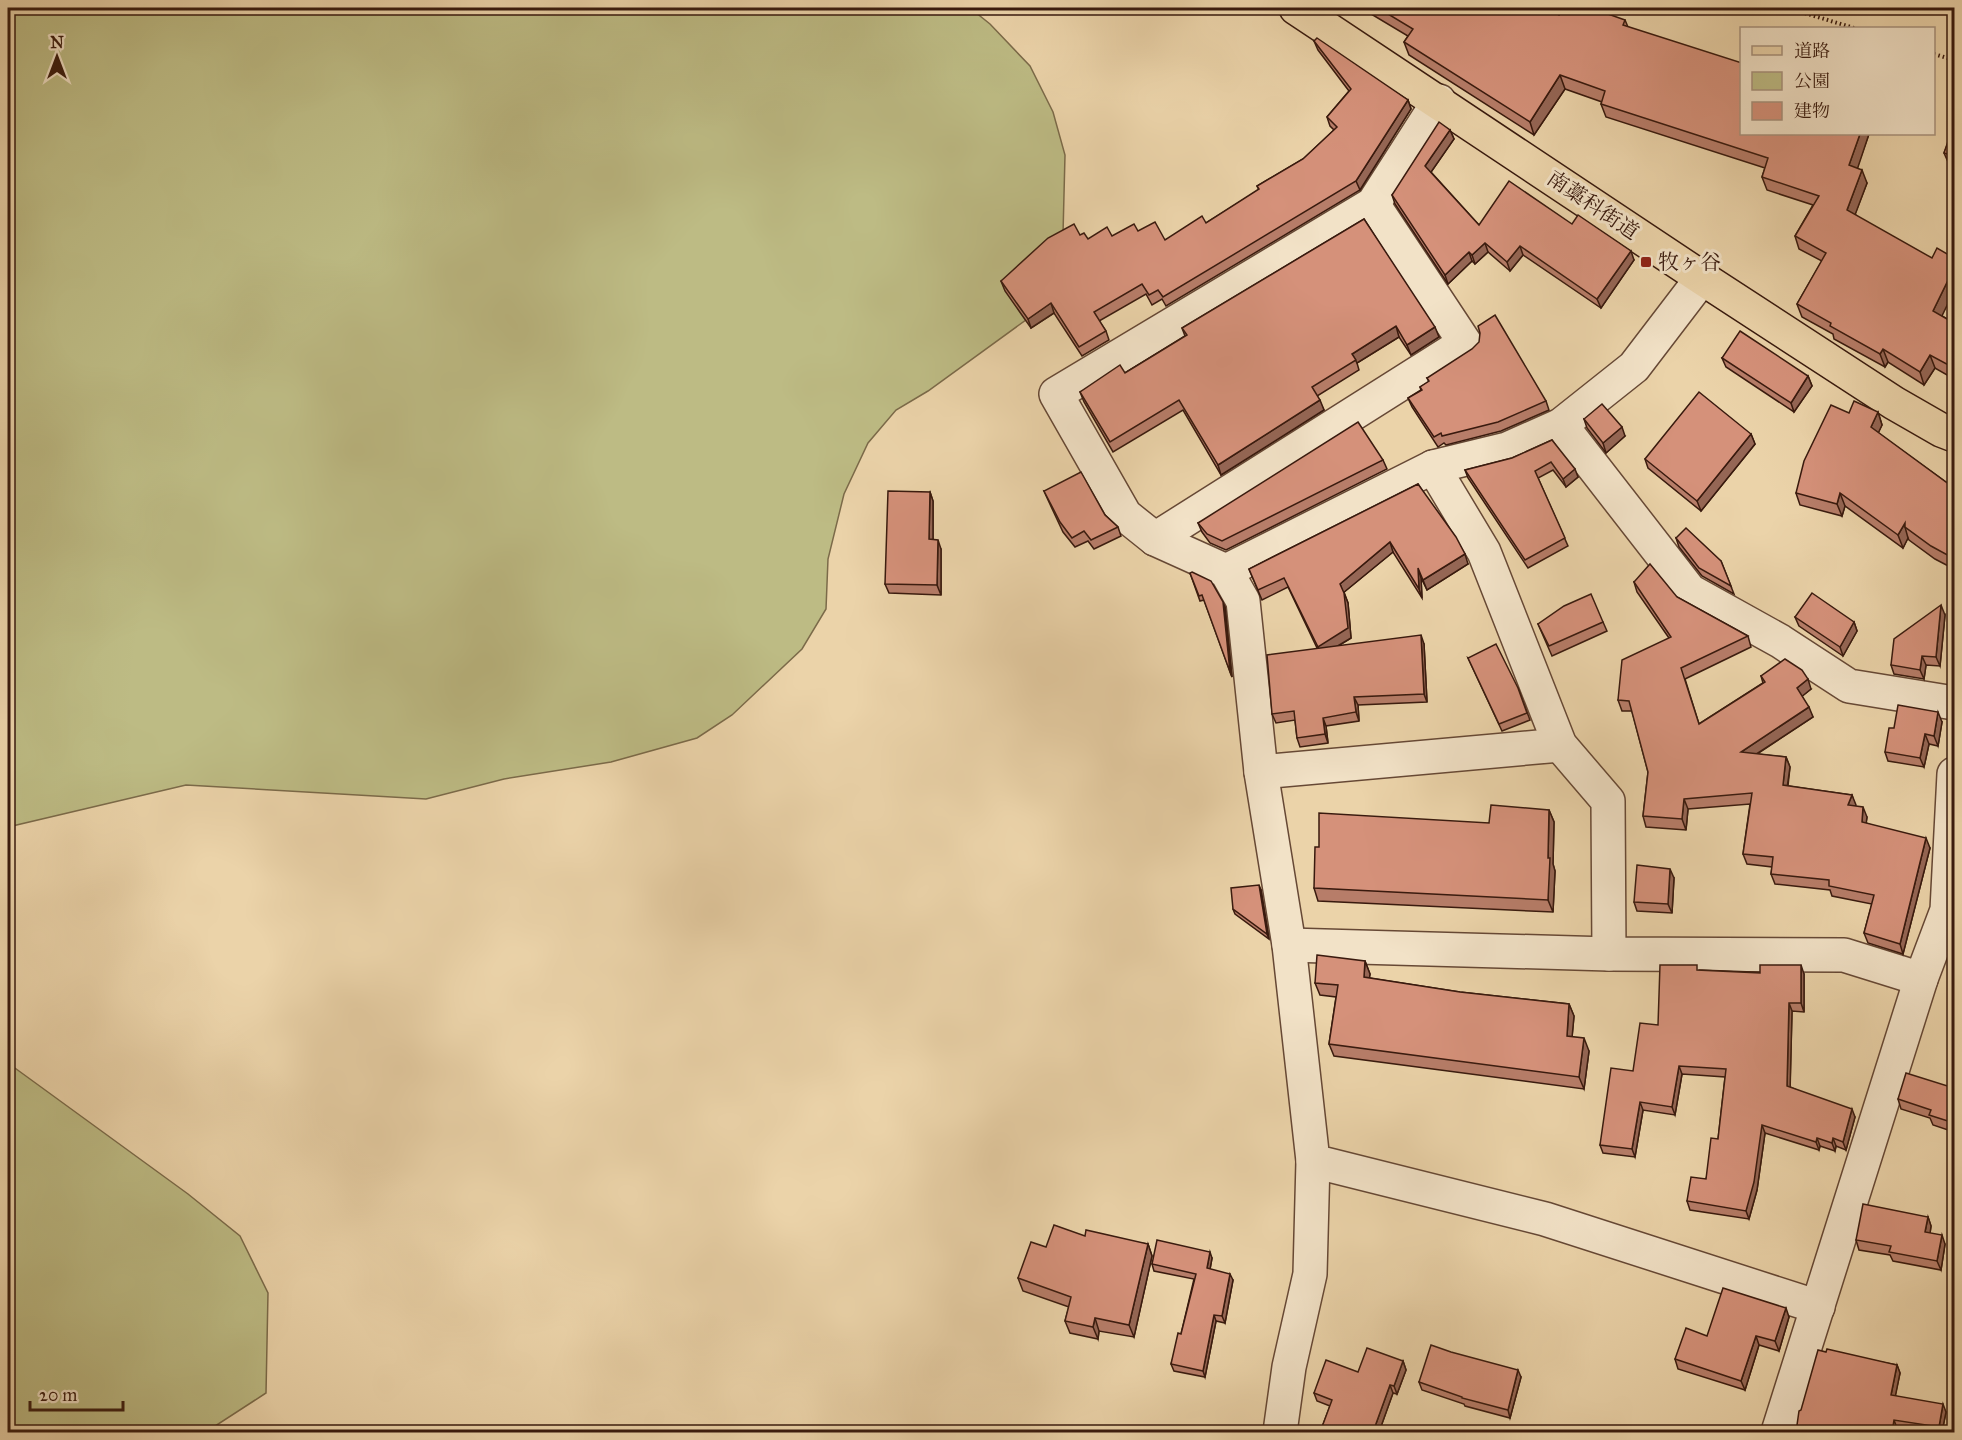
<svg xmlns="http://www.w3.org/2000/svg" width="1962" height="1440" font-family="'IM FELL Great Primer','Noto Serif JP',serif">
<rect width="100%" height="100%" fill="#ebd3a9"/>
<filter id="stains"><feTurbulence type="fractalNoise" baseFrequency=".00333" numOctaves="4"/><feColorMatrix values="0 0 0 0 .2 0 0 0 0 .09 0 0 0 0 .02 0 0 0 .5 -.17"/></filter>
<radialGradient id="worn" r=".72"><stop offset=".6" stop-color="#630" stop-opacity="0"/><stop offset="1" stop-color="#630" stop-opacity=".3"/></radialGradient>
<g fill="#bdbb84" stroke="#7b6a49" stroke-width="1.5">
<polygon points="8,8 970,8 990,24 1030,66 1053,112 1065,155 1063,234 1030,317 928,391 896,410 868,443 844,494 828,559 826,609 802,649 732,715 697,738 611,762 504,779 426,799 186,785 8,827"/>
<polygon points="8,1063 188,1194 240,1236 268,1293 266,1393 206,1432 8,1432"/>
</g>
<g fill="none" stroke-linecap="round" stroke-linejoin="round">
<defs>
<g id="minor">
<polyline points="1439,101 1373,204 1056,394 1125,515 1155,539 1226,571 1243,601 1261,772 1289,945 1313,1161 1545,1219 1818,1307"/>
<polyline points="1561,425 1690,591 1780,641 1849,686 1954,703"/>
<polyline points="1433,467 1484,552 1560,745 1608,801 1609,954"/>
<polyline points="1155,539 1465,343 1373,204"/>
<polyline points="1226,571 1433,467 1507,449 1561,425 1634,367 1702,278"/>
<polyline points="1261,772 1560,745"/>
<polyline points="1289,945 1609,954 1844,955 1921,979"/>
<polyline points="1280,1432 1289,1367 1310,1274 1313,1161"/>
<polyline points="1778,1432 1921,979 1947,910 1954,774"/>
</g>
<polyline id="major" points="1296,8 1702,278 1894,403 1941,430 1954,435"/>
</defs>
<use href="#minor" stroke="#664835" stroke-width="36"/>
<use href="#major" stroke="#391a0e" stroke-width="36"/>
<g stroke="#391a0e" stroke-width="4" stroke-dasharray="1.5 3" stroke-linecap="butt">
<polyline points="1788,8 1854,28"/>
<polyline points="1934,54 1954,60"/>
</g>
<use href="#minor" stroke="#f2e2c7" stroke-width="33"/>
<use href="#major" stroke="#ebd3a9" stroke-width="33"/>
</g>
<g fill="#b77d69" stroke="#391a0e" stroke-width="1.5">
<polygon points="1361,8 1547,8 1559,15 1625,20 1628,27 1869,134 1857,168 1867,183 1855,214 1942,316 1954,323 1954,379 1935,368 1924,385 1888,362 1885,367 1834,339 1833,334 1802,317 1797,304 1822,261 1799,249 1795,236 1813,205 1767,190 1762,177 1765,168 1606,117 1601,104 1602,102 1565,89 1534,135 1409,55 1404,42 1408,36"/>
<polygon points="1314,41 1408,100 1411,109 1360,190 1166,306 1162,299 1152,305 1146,294 1099,321 1106,331 1109,340 1082,356 1054,313 1031,328 1005,291 1001,281 1080,235 1088,239 1112,236 1138,231 1165,240 1206,223 1259,190 1257,186 1303,159 1334,130 1330,126 1327,117 1349,91 1318,50"/>
<polygon points="1954,128 1954,165 1954,164 1948,162 1944,153"/>
<polygon points="1450,130 1454,139 1431,172 1479,225 1572,224 1634,260 1601,308 1523,255 1510,271 1488,252 1475,264 1472,261 1448,284 1395,204 1392,195"/>
<polygon points="1364,219 1439,337 1411,355 1399,337 1357,363 1359,370 1317,396 1324,410 1221,475 1183,410 1113,452 1084,402 1080,392 1125,373 1185,336 1182,328"/>
<polygon points="1722,358 1808,376 1812,386 1794,412 1726,367"/>
<polygon points="1427,378 1546,401 1549,410 1501,431 1446,445 1444,443 1438,447 1412,407 1408,398 1421,390 1420,387 1429,382"/>
<polygon points="1878,412 1882,425 1878,433 1954,488 1954,569 1935,559 1909,540 1908,538 1903,548 1845,506 1842,516 1800,505 1796,493 1849,413"/>
<polygon points="1584,419 1625,436 1606,453 1587,428"/>
<polygon points="1751,434 1755,444 1701,511 1648,468 1645,459"/>
<polygon points="1552,440 1578,477 1566,487 1553,470 1538,478 1568,546 1528,568 1468,478 1465,470 1512,458"/>
<polygon points="1383,460 1387,469 1226,550 1210,543 1202,532 1198,523"/>
<polygon points="1418,484 1468,564 1427,590 1421,578 1422,598 1393,552 1344,592 1348,603 1351,638 1338,646 1424,644 1427,702 1358,705 1359,721 1326,726 1328,743 1300,747 1297,738 1295,720 1276,723 1272,714 1317,648 1288,587 1262,600 1249,569"/>
<polygon points="1044,491 1105,515 1118,527 1121,536 1094,549 1088,541 1075,547 1063,532 1048,500"/>
<polygon points="930,492 933,501 933,539 941,549 941,595 889,593 885,584"/>
<polygon points="1676,538 1721,561 1734,594 1702,576 1679,547"/>
<polygon points="1190,573 1225,607 1232,677 1204,600 1200,601"/>
<polygon points="1634,582 1677,597 1748,636 1751,647 1685,679 1699,724 1763,683 1761,676 1811,689 1802,696 1813,717 1757,754 1786,757 1790,767 1788,786 1852,795 1855,806 1867,817 1866,823 1930,848 1903,954 1868,943 1864,933 1872,904 1832,896 1830,890 1775,884 1771,874 1772,867 1747,864 1743,854 1750,804 1688,809 1686,830 1646,827 1643,816 1648,772 1632,711 1622,711 1618,700 1669,638 1637,592"/>
<polygon points="1945,615 1940,666 1926,665 1924,679 1894,674 1891,665"/>
<polygon points="1795,617 1854,622 1857,631 1843,656 1799,626"/>
<polygon points="1603,622 1607,631 1552,656 1538,624"/>
<polygon points="1468,658 1518,688 1530,720 1502,731"/>
<polygon points="1942,722 1938,746 1929,744 1924,767 1888,761 1885,752"/>
<polygon points="1549,810 1554,822 1553,864 1555,871 1553,912 1318,901 1314,888 1489,823"/>
<polygon points="1674,878 1672,913 1637,911 1634,902"/>
<polygon points="1261,890 1269,939 1235,914 1233,909"/>
<polygon points="1365,961 1370,974 1369,978 1460,992 1569,1004 1574,1016 1572,1037 1589,1051 1584,1089 1334,1056 1329,1044 1336,997 1320,995 1315,983"/>
<polygon points="1699,970 1804,974 1804,1012 1792,1011 1790,1087 1855,1117 1846,1150 1836,1146 1835,1151 1820,1146 1819,1150 1765,1133 1757,1190 1749,1219 1690,1210 1687,1201 1706,1179 1718,1139 1725,1077 1682,1074 1675,1115 1643,1110 1635,1157 1603,1153 1600,1145 1633,1071"/>
<polygon points="1954,1088 1954,1132 1933,1125 1930,1118 1901,1109 1898,1099"/>
<polygon points="1928,1217 1931,1226 1930,1233 1945,1244 1941,1270 1893,1261 1890,1255 1859,1250 1856,1240"/>
<polygon points="1085,1236 1148,1244 1152,1256 1134,1337 1099,1331 1098,1339 1070,1333 1065,1321 1069,1307 1023,1291 1018,1278 1046,1247"/>
<polygon points="1212,1258 1210,1269 1233,1280 1225,1323 1216,1321 1205,1377 1174,1371 1171,1364 1181,1334 1194,1279 1154,1271 1152,1264"/>
<polygon points="1789,1317 1779,1351 1759,1345 1745,1390 1678,1369 1675,1359 1707,1336"/>
<polygon points="1826,1352 1897,1365 1900,1373 1895,1396 1946,1412 1942,1432 1925,1432 1897,1428 1896,1432 1796,1432"/>
<polygon points="1403,1361 1406,1370 1397,1394 1393,1393 1379,1432 1324,1432 1322,1427 1330,1406 1317,1401 1314,1393 1358,1372"/>
<polygon points="1521,1377 1510,1418 1465,1406 1464,1404 1422,1390 1419,1382"/>
</g>
<g fill="#956655" stroke="#391a0e" stroke-width="1.5">
<polygon points="1560,75 1565,89 1534,135 1530,122"/>
<polygon points="1408,100 1411,109 1360,190 1356,181"/>
<polygon points="1450,130 1454,139 1429,175 1425,166"/>
<polygon points="1860,134 1869,134 1854,179 1849,165"/>
<polygon points="1862,170 1867,183 1852,223 1847,210"/>
<polygon points="1485,243 1488,252 1475,264 1472,255"/>
<polygon points="1520,246 1523,255 1510,271 1507,262"/>
<polygon points="1631,251 1634,260 1601,308 1597,299"/>
<polygon points="1469,252 1472,261 1448,284 1445,275"/>
<polygon points="1954,268 1954,291 1938,324 1933,311"/>
<polygon points="1051,303 1054,313 1031,328 1028,319"/>
<polygon points="1396,326 1399,337 1357,363 1352,354"/>
<polygon points="1435,327 1439,337 1411,355 1407,345"/>
<polygon points="1883,349 1888,362 1885,367 1880,354"/>
<polygon points="1930,355 1935,368 1924,385 1920,372"/>
<polygon points="1808,376 1812,386 1794,412 1791,403"/>
<polygon points="1320,400 1324,410 1221,475 1218,465"/>
<polygon points="1878,412 1882,425 1875,440 1871,427"/>
<polygon points="1622,427 1625,436 1606,453 1603,443"/>
<polygon points="1751,434 1755,444 1701,511 1697,501"/>
<polygon points="1575,469 1578,477 1566,487 1563,479"/>
<polygon points="930,492 933,501 933,549 929,539"/>
<polygon points="1840,493 1845,506 1842,516 1837,504"/>
<polygon points="1905,523 1905,527 1908,538 1903,548 1898,535"/>
<polygon points="938,540 941,549 941,595 937,585"/>
<polygon points="1390,542 1393,552 1343,593 1340,584"/>
<polygon points="1954,552 1954,568 1951,557"/>
<polygon points="1465,554 1468,564 1427,590 1423,580"/>
<polygon points="1418,568 1421,578 1422,598 1419,589"/>
<polygon points="1344,593 1348,603 1351,638 1321,656 1318,647"/>
<polygon points="1223,602 1225,607 1232,677 1230,672"/>
<polygon points="1941,605 1945,615 1940,666 1936,657"/>
<polygon points="1854,622 1857,631 1843,656 1840,647"/>
<polygon points="1421,635 1424,644 1427,702 1424,694"/>
<polygon points="1922,656 1926,665 1924,679 1920,670"/>
<polygon points="1808,679 1811,689 1800,698 1797,688"/>
<polygon points="1354,697 1358,705 1359,721 1356,712"/>
<polygon points="1809,707 1813,717 1744,762 1741,752"/>
<polygon points="1938,712 1942,722 1938,746 1934,736"/>
<polygon points="1323,718 1326,726 1328,743 1325,734"/>
<polygon points="1925,734 1929,744 1924,767 1920,758"/>
<polygon points="1786,757 1790,767 1786,795 1783,785"/>
<polygon points="1852,795 1856,805 1852,815 1848,805"/>
<polygon points="1684,799 1688,809 1686,830 1682,819"/>
<polygon points="1863,807 1867,817 1865,832 1862,822"/>
<polygon points="1549,810 1554,822 1553,864 1555,871 1553,912 1548,900 1548,858"/>
<polygon points="1926,838 1930,848 1903,954 1900,944"/>
<polygon points="1670,869 1674,878 1672,913 1668,904"/>
<polygon points="1259,885 1261,890 1269,939 1267,934"/>
<polygon points="1365,961 1370,974 1368,990 1364,977"/>
<polygon points="1801,965 1804,974 1804,1012 1801,1003"/>
<polygon points="1789,1003 1792,1011 1790,1094 1787,1086"/>
<polygon points="1569,1004 1574,1016 1571,1049 1567,1036"/>
<polygon points="1584,1038 1589,1051 1584,1089 1579,1077"/>
<polygon points="1679,1066 1682,1074 1675,1115 1672,1107"/>
<polygon points="1640,1102 1643,1110 1635,1157 1632,1149"/>
<polygon points="1852,1109 1855,1117 1846,1150 1843,1142"/>
<polygon points="1762,1125 1765,1133 1757,1190 1749,1219 1746,1211"/>
<polygon points="1817,1138 1820,1146 1819,1150 1816,1142"/>
<polygon points="1833,1138 1836,1146 1835,1151 1832,1143"/>
<polygon points="1928,1217 1931,1226 1929,1241 1925,1232"/>
<polygon points="1942,1235 1945,1244 1941,1270 1937,1261"/>
<polygon points="1148,1244 1152,1256 1134,1337 1129,1325"/>
<polygon points="1210,1252 1212,1258 1209,1275 1207,1268"/>
<polygon points="1230,1274 1233,1280 1225,1323 1222,1316"/>
<polygon points="1786,1308 1789,1317 1779,1351 1775,1341"/>
<polygon points="1214,1315 1216,1321 1205,1377 1203,1371"/>
<polygon points="1095,1318 1099,1331 1098,1339 1093,1327"/>
<polygon points="1756,1336 1759,1345 1745,1390 1741,1381"/>
<polygon points="1403,1361 1406,1370 1397,1394 1394,1386"/>
<polygon points="1897,1365 1900,1373 1894,1403 1891,1395"/>
<polygon points="1518,1370 1521,1377 1510,1418 1508,1410"/>
<polygon points="1390,1385 1393,1393 1379,1432 1373,1432"/>
<polygon points="1943,1404 1946,1412 1942,1432 1941,1432 1939,1427"/>
<polygon points="1894,1420 1897,1428 1896,1432 1892,1432"/>
</g>
<g fill="#d5917a" stroke="#391a0e" stroke-width="1.5">
<polygon points="1378,8 1547,8 1559,15 1562,8 1591,8 1625,20 1623,25 1742,63 1742,134 1860,134 1849,165 1862,170 1847,210 1932,258 1937,248 1954,258 1954,268 1933,311 1954,323 1954,368 1930,355 1920,372 1883,349 1880,354 1830,326 1831,323 1797,304 1826,253 1795,236 1819,196 1762,177 1768,158 1601,104 1605,91 1560,75 1530,122 1404,42 1413,29"/>
<polygon points="1317,38 1408,100 1356,181 1163,297 1158,290 1149,295 1142,284 1094,312 1106,331 1079,347 1051,303 1028,319 1001,281 1048,238 1074,224 1080,235 1084,233 1088,239 1107,227 1112,236 1134,224 1138,231 1155,222 1165,240 1202,216 1206,223 1259,189 1257,186 1303,159 1337,127 1327,117 1351,89 1314,41"/>
<polygon points="1439,122 1450,130 1425,166 1479,225 1509,181 1572,224 1578,215 1631,251 1597,299 1520,246 1507,262 1485,243 1472,255 1469,252 1445,275 1392,195"/>
<polygon points="1953,127 1954,128 1954,156 1944,153"/>
<polygon points="1364,219 1435,327 1407,345 1396,326 1352,354 1356,360 1312,387 1320,400 1218,465 1179,400 1110,442 1080,392 1120,365 1125,373 1187,335 1182,328"/>
<polygon points="1495,315 1546,401 1498,422 1442,436 1441,433 1434,437 1408,398 1422,390 1420,387 1429,381 1427,378 1472,349 1479,342 1480,333 1478,326"/>
<polygon points="1740,331 1808,376 1791,403 1722,358"/>
<polygon points="1699,392 1751,434 1697,501 1645,459"/>
<polygon points="1854,401 1878,412 1871,427 1954,488 1954,552 1951,557 1931,546 1905,527 1905,523 1898,535 1840,493 1837,504 1796,493 1804,461 1831,405 1849,413"/>
<polygon points="1602,404 1622,427 1603,443 1584,419"/>
<polygon points="1358,422 1383,460 1222,541 1207,534 1198,523"/>
<polygon points="1552,440 1575,469 1563,479 1551,462 1535,471 1565,538 1525,560 1465,470 1512,458"/>
<polygon points="1081,472 1105,515 1118,527 1091,540 1084,531 1072,538 1060,522 1044,491"/>
<polygon points="1418,484 1456,537 1465,554 1423,580 1418,568 1419,589 1390,542 1340,584 1344,593 1348,628 1318,647 1284,578 1258,590 1249,569"/>
<polygon points="888,491 930,492 929,539 938,540 937,585 885,584"/>
<polygon points="1686,528 1721,561 1731,586 1699,568 1676,538"/>
<polygon points="1650,564 1677,597 1748,636 1681,668 1699,724 1765,682 1761,676 1785,659 1802,670 1808,679 1797,688 1809,707 1741,752 1786,757 1783,785 1852,795 1848,805 1863,807 1862,822 1926,838 1900,944 1864,933 1874,895 1829,886 1829,880 1771,874 1773,857 1743,854 1752,793 1684,799 1682,819 1643,816 1648,772 1629,701 1618,700 1622,660 1671,637 1634,582"/>
<polygon points="1192,572 1211,581 1223,602 1230,672 1202,595 1199,596 1190,573"/>
<polygon points="1812,593 1854,622 1840,647 1795,617"/>
<polygon points="1591,594 1603,622 1549,646 1538,624 1564,606"/>
<polygon points="1941,605 1936,657 1922,656 1920,670 1891,665 1894,639"/>
<polygon points="1421,635 1424,694 1354,697 1356,712 1323,718 1325,734 1297,738 1294,711 1272,714 1267,655"/>
<polygon points="1496,644 1518,688 1527,713 1499,724 1468,658"/>
<polygon points="1898,705 1938,712 1934,736 1925,734 1920,758 1885,752 1889,728 1894,728"/>
<polygon points="1491,805 1549,810 1548,858 1550,858 1548,900 1314,888 1315,847 1319,847 1319,813 1489,823"/>
<polygon points="1637,865 1670,869 1668,904 1634,902"/>
<polygon points="1259,885 1267,934 1233,909 1231,888"/>
<polygon points="1317,955 1365,961 1364,977 1460,992 1569,1004 1567,1036 1584,1038 1579,1077 1329,1044 1338,985 1315,983"/>
<polygon points="1660,965 1697,965 1697,970 1760,973 1760,965 1801,965 1801,1003 1789,1003 1787,1086 1852,1109 1843,1142 1833,1138 1832,1143 1817,1138 1816,1142 1762,1125 1754,1182 1746,1211 1687,1201 1691,1177 1706,1179 1711,1138 1718,1139 1726,1069 1679,1066 1672,1107 1640,1102 1632,1149 1600,1145 1611,1068 1633,1071 1640,1023 1658,1025"/>
<polygon points="1906,1073 1954,1088 1954,1123 1929,1115 1931,1110 1898,1099"/>
<polygon points="1863,1204 1928,1217 1925,1232 1942,1235 1937,1261 1889,1252 1891,1246 1856,1240"/>
<polygon points="1054,1225 1085,1236 1086,1230 1148,1244 1129,1325 1095,1318 1093,1327 1065,1321 1071,1297 1018,1278 1031,1242 1046,1247"/>
<polygon points="1157,1240 1210,1252 1207,1268 1230,1274 1222,1316 1214,1315 1203,1371 1171,1364 1178,1333 1181,1334 1196,1274 1152,1264"/>
<polygon points="1723,1288 1786,1308 1775,1341 1756,1336 1741,1381 1675,1359 1686,1328 1707,1336"/>
<polygon points="1431,1345 1451,1352 1518,1370 1508,1410 1462,1398 1462,1397 1419,1382"/>
<polygon points="1367,1348 1403,1361 1394,1386 1390,1385 1373,1432 1336,1432 1322,1427 1332,1400 1314,1393 1326,1360 1358,1372"/>
<polygon points="1827,1349 1897,1365 1891,1395 1943,1404 1939,1427 1894,1420 1892,1432 1878,1431 1877,1432 1796,1432 1799,1411 1801,1410 1818,1350 1826,1352"/>
</g>
<rect fill="#8f2418" stroke="#f2e2c7" stroke-width="2" x="1640" y="256" width="12" height="12" rx="3"/>
<g text-anchor="middle" dominant-baseline="central" stroke-width="6" stroke-linejoin="round" paint-order="stroke">
<g font-size="21" fill="#391a0e" stroke="#f2e2c7">
<text transform="translate(1593 205) rotate(34)">南藁科街道</text>
</g>
<g font-size="21" fill="#391a0e" stroke="#f2e2c7" text-anchor="start">
<text x="1658" y="262">牧ヶ谷</text>
</g>
</g>
<rect width="1962" height="1440" fill="none" stroke="#ebd3a9" stroke-width="30"/>
<rect x="9" y="9" width="1944" height="1422" fill="none" stroke="#391a0e" stroke-width="3"/>
<rect x="15" y="15" width="1932" height="1410" fill="none" stroke="#391a0e" stroke-width="1.5"/>
<rect x="1740" y="27" width="195" height="108" fill="#f2e2c7" stroke="#a8927d" stroke-width="1.5"/>
<rect x="1752" y="46" width="30" height="9" fill="#ebd3a9" stroke="#a8927d" stroke-width="1.5"/>
<text x="1794" y="57" font-size="18" fill="#391a0e">道路</text>
<rect x="1752" y="72" width="30" height="18" fill="#bdbb84" stroke="#a8927d" stroke-width="1.5"/>
<text x="1794" y="87" font-size="18" fill="#391a0e">公園</text>
<rect x="1752" y="102" width="30" height="18" fill="#d5917a" stroke="#a8927d" stroke-width="1.5"/>
<text x="1794" y="117" font-size="18" fill="#391a0e">建物</text>
<g transform="translate(57 57)" stroke="#f2e2c7" stroke-width="4.5" paint-order="stroke">
<path d="M0-4.5L10 22L0 15L-10 22Z" fill="#391a0e"/>
<text y="-9" font-size="16" font-weight="bold" text-anchor="middle" fill="#391a0e">N</text>
</g>
<path d="M30 1401v9h93v-9" fill="none" stroke="#391a0e" stroke-width="3"/>
<text x="39" y="1401" font-size="18" fill="#391a0e" stroke="#f2e2c7" stroke-width="4.5" paint-order="stroke">20 m</text>
<rect width="100%" height="100%" filter="url(#stains)"/>
<rect width="100%" height="100%" fill="url(#worn)"/>
</svg>
